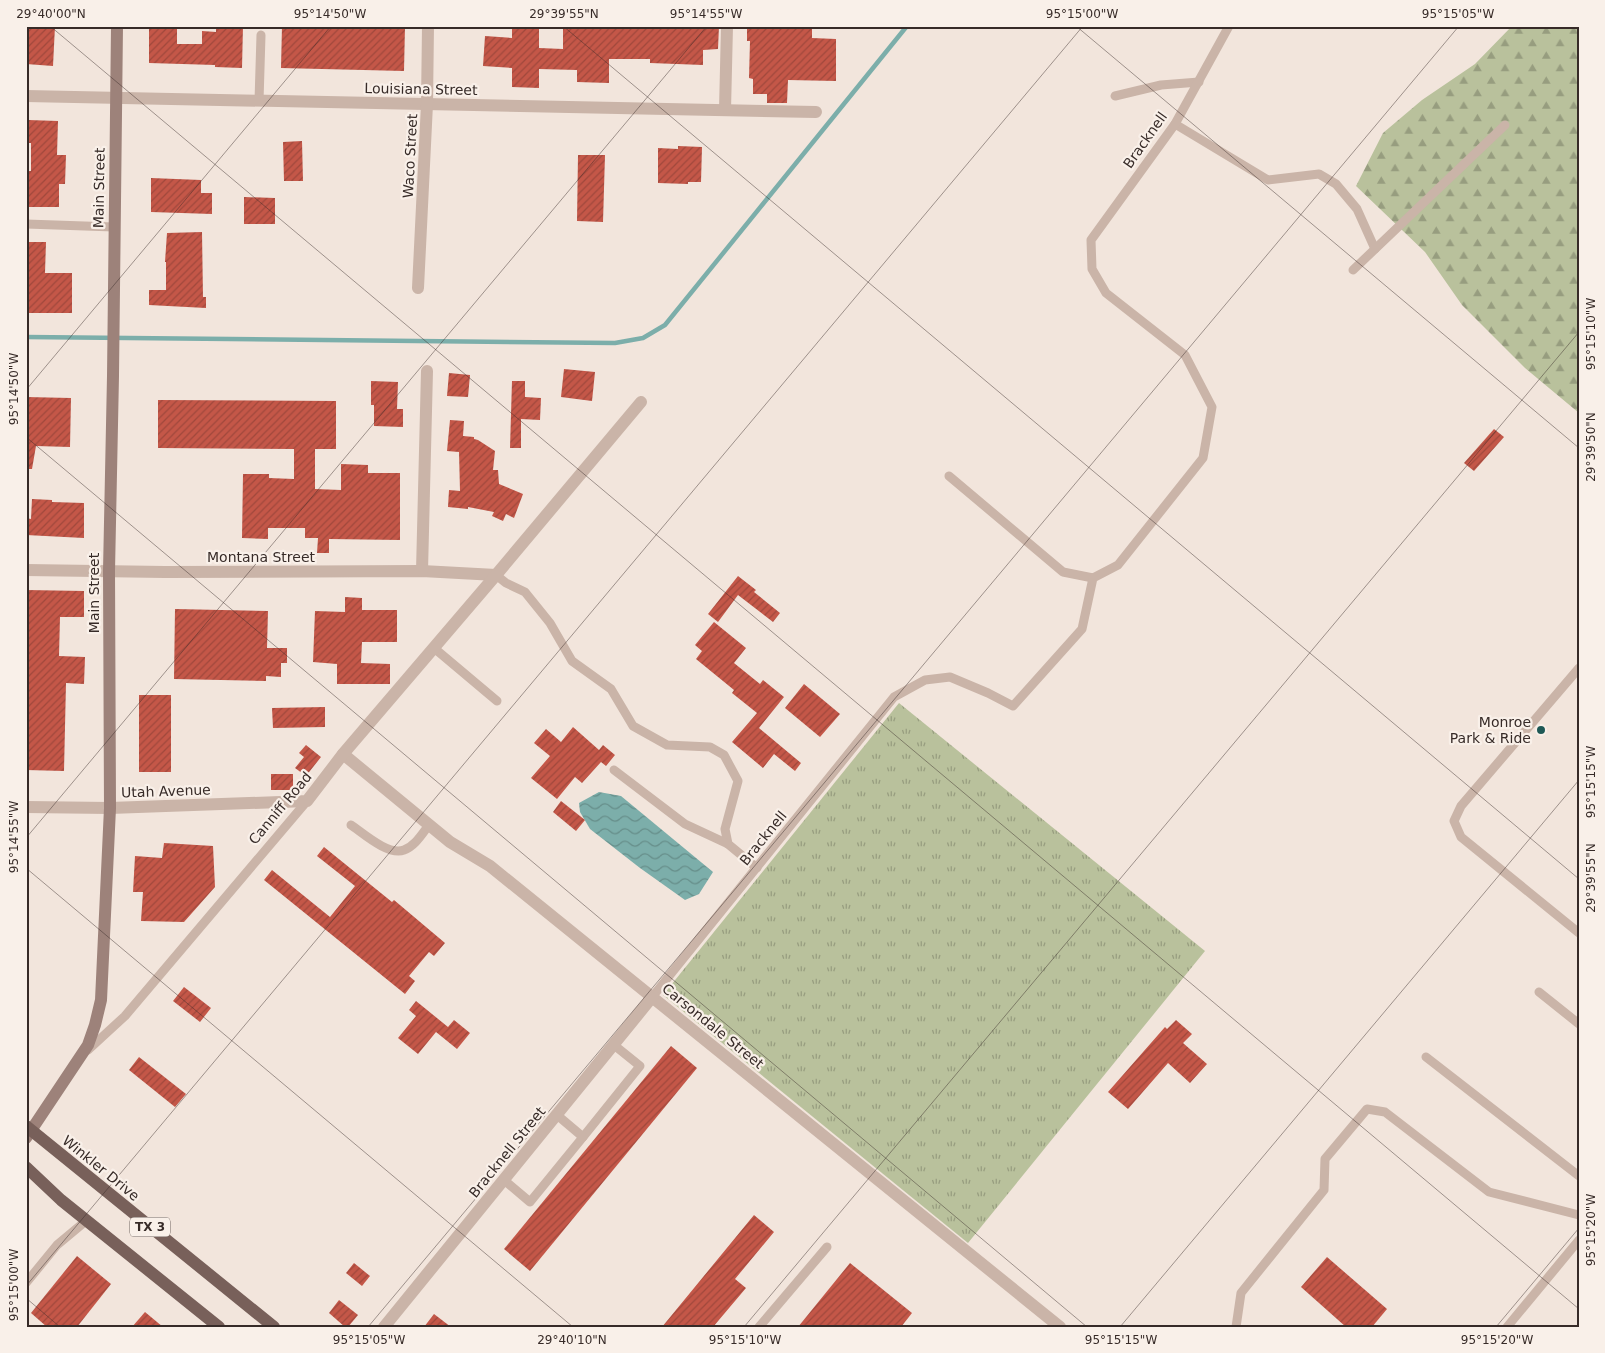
<svg xmlns="http://www.w3.org/2000/svg" width="1605" height="1353" font-family="'DejaVu Sans',sans-serif">
<defs>
<pattern id="grass-tufts" width="24" height="20" patternUnits="userSpaceOnUse" patternTransform="scale(1.25)"><rect width="24" height="20" fill="#b9c19c"/><path d="M3 7l-1-3M5 7V3M7 7l1-3M15 17l-1-3M17 17v-4M19 17l1-3" fill="none" stroke="#979d7f"/></pattern>
<pattern id="forest-firs" width="22" height="20" patternUnits="userSpaceOnUse" patternTransform="scale(1.25)"><rect width="22" height="20" fill="#b9c19c"/><path d="M5 1l3.5 6h-7zM16 11l3.5 6h-7z" fill="#979d7f"/></pattern>
<pattern id="water-waves" width="16" height="10" patternUnits="userSpaceOnUse" patternTransform="scale(1.25)"><rect width="16" height="10" fill="#7caeaa"/><path d="M0 5q4-4 8 0t8 0" fill="none" stroke="#668e8a"/></pattern>
<pattern id="building-hatch" width="6" height="6" patternUnits="userSpaceOnUse" patternTransform="scale(1.25)"><rect width="6" height="6" fill="#c45748"/><path d="M-1 1l2-2M0 6l6-6M5 7l2-2" fill="none" stroke="#a0483c"/></pattern>
</defs>
<rect width="100%" height="100%" fill="#f2e5dc"/>
<polygon fill="url(#grass-tufts)" points="899,703 1205,951 968,1243 663,995"/>
<polygon fill="url(#forest-firs)" points="1512,26 1579,26 1579,413 1525,368 1462,305 1425,252 1356,186 1383,133 1422,100 1475,64"/>
<polygon fill="url(#water-waves)" points="599,792 621,796 713,872 699,894 685,900 640,868 590,829 580,812 579,803"/>
<g fill="none" stroke-linecap="round" stroke-linejoin="round">
<polyline stroke="#7caeaa" stroke-width="4.5" points="26,337 615,343 643,338 665,325 907,26"/>
</g>
<g fill="url(#building-hatch)">
<polygon points="26,26 55,26 53,66 26,64"/>
<polygon points="149,26 177,26 177,44 202,44 202,31 216,32 216,26 243,26 242,68 215,67 215,65 149,63"/>
<polygon points="282,26 405,26 404,71 281,68"/>
<polygon points="512,26 539,26 539,48 563,49 563,26 636,26 636,28 676,29 676,26 719,26 718,49 703,50 703,65 650,63 650,59 609,59 609,83 577,82 577,70 539,69 539,88 512,87 512,68 483,66 485,36 512,38"/>
<polygon points="747,26 812,26 812,38 836,39 836,81 788,80 787,103 767,103 767,94 753,94 753,79 749,78 750,41 747,41"/>
<polygon points="28,120 58,121 57,155 66,155 65,184 59,184 59,207 26,207 26,171 31,171 31,143 27,143"/>
<polygon points="302,141 303,181 284,181 283,142"/>
<polygon points="678,146 702,147 701,182 688,182 688,184 658,183 658,148 678,149"/>
<polygon points="578,155 605,155 603,222 577,221"/>
<polygon points="151,178 201,180 201,193 212,193 212,214 151,212"/>
<polygon points="244,197 275,198 275,224 244,224"/>
<polygon points="202,232 203,297 206,297 206,308 149,305 149,290 166,290 166,262 165,262 167,233"/>
<polygon points="26,242 46,242 45,273 72,273 72,313 26,313"/>
<polygon points="564,369 595,372 592,401 561,397"/>
<polygon points="449,373 470,375 468,397 447,396"/>
<polygon points="371,381 398,382 397,409 403,409 403,427 374,426 374,405 371,405"/>
<polygon points="512,381 525,381 525,397 541,398 540,420 521,419 521,448 510,448"/>
<polygon points="26,397 71,398 70,447 36,446 32,469 26,469"/>
<polygon points="158,400 336,401 336,449 315,449 315,489 341,490 341,464 368,465 368,473 400,473 400,540 329,539 329,553 317,553 318,538 305,538 305,528 268,528 268,539 242,538 243,474 269,474 269,478 294,479 294,449 158,448"/>
<polygon points="450,420 464,421 463,436 474,437 474,439 478,440 495,451 493,470 498,470 499,484 523,494 514,518 506,514 503,521 492,516 494,512 468,507 468,509 448,507 449,490 460,491 459,452 447,451"/>
<polygon points="1494,429 1504,437 1474,471 1464,463"/>
<polygon points="32,499 52,500 52,502 84,503 84,538 26,535 26,518 31,519"/>
<polygon points="738,576 756,590 754,592 780,613 773,622 738,595 718,622 708,614"/>
<polygon points="26,590 84,591 84,617 60,617 59,656 85,657 84,684 66,683 64,771 26,770"/>
<polygon points="345,597 362,598 362,610 397,610 397,642 362,642 361,663 390,664 390,684 337,684 337,664 313,662 315,611 345,612"/>
<polygon points="175,609 268,611 267,648 287,648 287,663 281,663 281,677 266,676 266,681 174,679"/>
<polygon points="714,622 746,648 734,663 760,684 763,680 784,697 759,728 801,763 795,771 774,754 763,768 732,742 757,713 732,693 734,690 696,659 702,651 695,645"/>
<polygon points="804,684 840,714 820,737 785,708"/>
<rect x="139" y="695" width="32" height="77"/>
<polygon points="325,707 325,727 273,728 272,708"/>
<polygon points="573,727 599,750 603,745 615,755 606,766 601,762 582,783 575,777 557,799 531,778 550,756 534,743 546,729 561,742"/>
<polygon points="306,745 321,757 306,776 295,768 304,757 299,753"/>
<rect x="271" y="774" width="22" height="16"/>
<polygon points="561,801 585,820 576,831 553,812"/>
<polygon points="164,843 213,846 215,887 184,922 141,921 143,892 133,892 135,856 162,858"/>
<polygon points="324,847 392,902 394,900 445,943 434,956 429,952 409,976 415,981 405,994 264,880 272,870 330,917 355,886 317,856"/>
<polygon points="184,987 211,1008 200,1022 173,1001"/>
<polygon points="416,1001 448,1027 454,1020 470,1033 457,1049 436,1032 418,1054 398,1038 416,1016 409,1010"/>
<polygon points="1176,1020 1192,1034 1183,1043 1207,1064 1190,1083 1168,1063 1128,1109 1108,1092 1165,1027 1167,1029"/>
<polygon points="671,1046 697,1068 530,1271 504,1249"/>
<polygon points="139,1057 186,1094 175,1107 129,1070"/>
<polygon points="754,1215 774,1232 735,1279 746,1288 713,1327 662,1327"/>
<polygon points="77,1256 111,1284 77,1327 47,1327 31,1313"/>
<polygon points="1327,1257 1387,1309 1372,1327 1346,1327 1301,1287"/>
<polygon points="354,1263 370,1276 362,1286 346,1273"/>
<polygon points="850,1263 912,1313 901,1327 798,1327"/>
<polygon points="339,1300 358,1315 348,1327 345,1327 329,1313"/>
<polygon points="145,1312 163,1327 132,1327"/>
<polygon points="434,1314 451,1327 424,1327"/>
</g>
<g fill="none" stroke-linecap="round" stroke-linejoin="round">
<g stroke="#cab4a8" stroke-width="9">
<polyline points="1115,96 1161,85 1199,82"/>
<polyline points="259,101 261,35"/>
<polyline points="1175,124 1268,180 1319,174 1336,184 1357,209 1375,249"/>
<polyline points="26,224 114,227"/>
<polyline points="1353,270 1505,125"/>
<polyline points="949,476 1063,572 1093,578"/>
<polyline points="496,575 506,583 525,592 550,623 572,661 611,689 633,726 667,745 710,747 724,755 738,781 725,829 728,844 757,868"/>
<polyline points="434,648 497,701"/>
<polyline points="1579,668 1461,806 1454,821 1461,837 1579,933"/>
<polyline points="614,770 685,824 728,844"/>
<path d="M 351,825 C 363,833 388,856 404,850 C 415,846 422,834 429,825"/>
<polyline points="1539,992 1579,1024"/>
<polyline points="653,996 894,697 925,680 950,677 988,693 1013,706 1082,629 1093,578 1118,565 1203,458 1212,407 1185,355 1106,293 1092,269 1091,240 1175,124 1229,26"/>
<polyline points="88,1050 125,1016 307,801"/>
<polyline points="1426,1057 1579,1176"/>
<polyline points="583,1137 640,1066 614,1045"/>
<polyline points="504,1180 530,1202 583,1137 557,1115"/>
<polyline points="26,1283 57,1245 87,1220"/>
<polyline points="759,1327 827,1247"/>
<polyline points="1236,1327 1241,1293 1324,1190 1325,1159 1367,1109 1385,1112 1489,1192 1579,1215"/>
<polyline points="1507,1327 1579,1240"/>
</g>
<g stroke="#cab4a8" stroke-width="12">
<polyline points="26,96 816,112"/>
<polyline points="725,110 727,26"/>
<polyline points="418,288 427,104 428,26"/>
<polyline points="26,570 165,572 422,571 496,575"/>
<polyline points="422,571 427,371"/>
<polyline points="343,754 450,842 490,866 1060,1327"/>
<polyline points="26,807 110,808 307,801 343,754 496,575 641,402"/>
<polyline points="384,1327 653,996"/>
</g>
<polyline stroke="#9d827a" stroke-width="12" points="26,1138 88,1045 95,1025 101,1000 110,808 109,571 113,376 117,26"/>
<g stroke="#78605a" stroke-width="12">
<polyline points="26,1126 274,1327"/>
<polyline points="26,1167 61,1200 219,1327"/>
</g>
</g>
<path fill="none" stroke="#372b28" stroke-width="1" stroke-opacity="0.45" d="M 50,26 L 1579,1309M 563,26 L 1579,879M 1076,26 L 1579,448M 26,390 L 331,26M 26,437 L 1087,1327M 26,838 L 707,26M 26,868 L 573,1327M 26,1286 L 1083,26M 26,1298 L 60,1327M 368,1327 L 1459,26M 744,1327 L 1579,332M 1120,1327 L 1579,780M 1496,1327 L 1579,1228"/>
<circle fill="#1e5855" stroke="#f9f0e9" stroke-width="2" cx="1541" cy="730" r="5"/>
<g text-anchor="middle" dominant-baseline="central" stroke-width="4.5" stroke-linejoin="round" paint-order="stroke">
<rect fill="#f9f0e9" stroke="#716662" stroke-width="1" x="130" y="1217.5" width="40" height="19" rx="4"/>
<g font-size="12" font-weight="bold" fill="#372b28">
<text x="150" y="1227">TX 3</text>
</g>
<g font-size="14" fill="#372b28" stroke="#f9f0e9">
<text transform="translate(421 89) rotate(1)">Louisiana Street</text>
<text transform="translate(1145 140) rotate(-55)">Bracknell</text>
<text transform="translate(410 156) rotate(-87)">Waco Street</text>
<text transform="translate(99 188) rotate(-89)">Main Street</text>
<text x="261" y="557">Montana Street</text>
<text transform="translate(94 593) rotate(-90)">Main Street</text>
<text transform="translate(166 791) rotate(-2)">Utah Avenue</text>
<text transform="translate(280 808) rotate(-50)">Canniff Road</text>
<text transform="translate(763 838) rotate(-51)">Bracknell</text>
<text transform="translate(713 1026) rotate(39)">Carsondale Street</text>
<text transform="translate(507 1152) rotate(-51)">Bracknell Street</text>
<text transform="translate(101 1168) rotate(39)">Winkler Drive</text>
</g>
<g font-size="14" fill="#372b28" stroke="#f9f0e9" text-anchor="end">
<text x="1531" y="722">Monroe<tspan x="1531" dy="16">Park &amp; Ride</tspan></text>
</g>
</g>
<rect width="1605" height="1353" fill="none" stroke="#f9f0e9" stroke-width="55"/>
<rect x="28" y="28" width="1550" height="1298" fill="none" stroke="#372b28" stroke-width="2"/>
<g font-size="12" text-anchor="middle" fill="#372b28">
<text x="51" y="18">29°40'00"N</text>
<text x="330" y="18">95°14'50"W</text>
<text x="564" y="18">29°39'55"N</text>
<text x="706" y="18">95°14'55"W</text>
<text x="1082" y="18">95°15'00"W</text>
<text x="1458" y="18">95°15'05"W</text>
<text transform="translate(1591 334) rotate(-90)" y="4">95°15'10"W</text>
<text transform="translate(14 389) rotate(-90)" y="4">95°14'50"W</text>
<text transform="translate(1591 447) rotate(-90)" y="4">29°39'50"N</text>
<text transform="translate(1591 782) rotate(-90)" y="4">95°15'15"W</text>
<text transform="translate(14 837) rotate(-90)" y="4">95°14'55"W</text>
<text transform="translate(1591 878) rotate(-90)" y="4">29°39'55"N</text>
<text transform="translate(1591 1230) rotate(-90)" y="4">95°15'20"W</text>
<text transform="translate(14 1285) rotate(-90)" y="4">95°15'00"W</text>
<text x="369" y="1344">95°15'05"W</text>
<text x="572" y="1344">29°40'10"N</text>
<text x="745" y="1344">95°15'10"W</text>
<text x="1121" y="1344">95°15'15"W</text>
<text x="1497" y="1344">95°15'20"W</text>
</g>
</svg>
